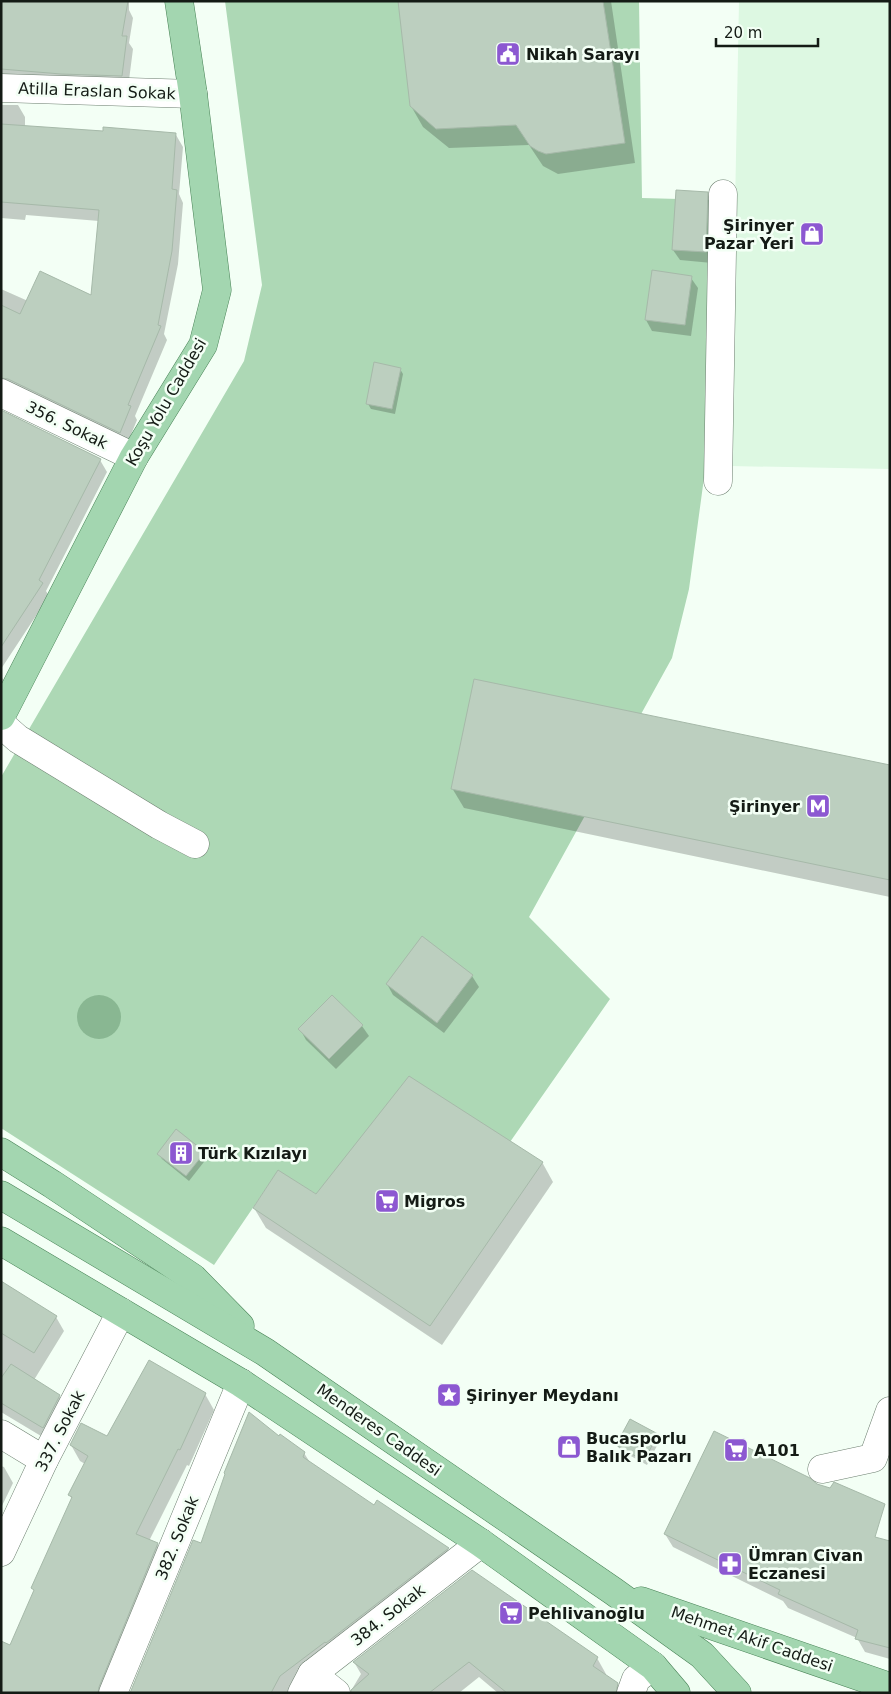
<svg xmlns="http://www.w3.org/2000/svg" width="891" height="1694" font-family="'DejaVu Sans',sans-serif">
<rect width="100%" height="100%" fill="#f3fff5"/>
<polygon fill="#ddf8e2" points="739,1 890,1 890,469 730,466"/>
<polygon fill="#add8b5" points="225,1 639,1 642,198 716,200 706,463 689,589 672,658 529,917 610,999 510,1142 316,1194 278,1171 214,1265 1,1128 1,777 244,361 262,285"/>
<circle fill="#89b792" cx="99" cy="1017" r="22"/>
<g fill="#0003">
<polygon points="1,1 129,1 129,10 133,18 129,43 133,49 128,88 1,86"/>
<polygon points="399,1 611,1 635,163 558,174 543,166 529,145 449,148 423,127 411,106"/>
<polygon points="1,105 18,105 25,117 25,127 176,135 183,147 179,194 183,203 178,264 164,334 167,340 135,416 137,420 127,444 1,391 1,289 28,301 92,297 99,221 26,215 25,220 1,218"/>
<polygon points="707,193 713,204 712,263 680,260 673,250"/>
<polygon points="691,278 698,288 691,336 652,331 646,320"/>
<polygon points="400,369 403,374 395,414 371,409 368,404"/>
<polygon points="1,412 100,460 107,472 46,591 49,596 1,669"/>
<polygon points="1,676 4,681 1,685"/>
<polygon points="890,767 890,897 464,808 452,788"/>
<polygon points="422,938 472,976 479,987 444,1033 393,995 387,984"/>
<polygon points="332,996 362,1026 369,1036 336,1069 306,1040 300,1029"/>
<polygon points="204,1153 207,1158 189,1181 162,1159 159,1154"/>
<polygon points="542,1162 553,1182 442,1345 266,1228 254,1208 316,1196"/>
<polygon points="1,1282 56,1317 64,1331 34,1380 59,1396 68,1410 51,1442 1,1412"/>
<polygon points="205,1394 214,1410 189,1466 187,1465 149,1541 157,1544 166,1560 112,1693 1,1693 10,1647 35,1592 33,1588 72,1500 70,1495 85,1464 80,1461 71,1445 108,1438"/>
<polygon points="631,1421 657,1435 660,1440 647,1465 620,1450 617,1445"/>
<polygon points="279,1438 304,1453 311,1464 374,1507 378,1502 448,1549 457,1565 288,1693 131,1693 201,1544"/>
<polygon points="1,1466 4,1467 13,1483 1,1508"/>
<polygon points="790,1511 890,1543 890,1659 865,1652 857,1638 788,1608 783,1601 673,1547 665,1534"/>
<polygon points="597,1658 606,1674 605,1676 617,1684 622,1693 498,1693 479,1677 459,1693 352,1693 352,1689 361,1674 354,1662"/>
</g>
<g fill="#bccfbf" stroke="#a6b9a9">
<polygon points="1,1 128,1 122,36 127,36 122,76 61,74 1,69"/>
<polygon points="398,1 603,1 625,143 546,154 538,151 530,146 516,125 436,129 410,106"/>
<polygon points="1,124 103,131 103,127 176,133 172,189 177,190 172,251 158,325 161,326 128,405 131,406 120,433 8,379 1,378 1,305 20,314 40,271 91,295 99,210 1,202"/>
<polygon points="676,190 708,192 706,252 672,250"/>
<polygon points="652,270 692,276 685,325 645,320"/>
<polygon points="374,362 401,368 392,409 366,404"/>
<polygon points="1,410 101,459 39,580 43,583 1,647"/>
<polygon points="474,679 890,765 890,880 451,789"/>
<polygon points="422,936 473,975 437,1023 386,984"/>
<polygon points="332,995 363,1025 329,1059 298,1029"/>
<polygon points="409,1076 543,1162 430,1326 253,1208 278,1170 316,1194"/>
<polygon points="176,1129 205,1152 186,1176 157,1154"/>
<polygon points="1,1281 57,1316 34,1353 1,1333"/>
<polygon points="149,1360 206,1393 180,1450 178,1449 136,1534 158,1543 99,1687 98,1693 1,1693 1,1641 10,1645 34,1590 31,1588 72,1497 68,1495 88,1456 70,1445 81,1423 107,1436"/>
<polygon points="11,1364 60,1395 43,1428 1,1403 1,1378"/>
<polygon points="249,1412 279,1436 280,1434 305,1452 303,1457 374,1505 377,1500 449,1548 326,1643 325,1642 280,1676 271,1693 130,1693 193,1540 201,1543 225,1474 224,1473"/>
<polygon points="630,1419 658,1434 644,1461 616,1445"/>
<polygon points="714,1431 810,1478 817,1484 830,1488 834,1482 885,1504 875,1537 890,1541 890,1648 855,1639 858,1630 778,1594 780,1590 664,1534"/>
<polygon points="472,1570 598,1657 593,1666 618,1683 616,1693 507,1693 469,1662 429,1693 351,1693 351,1690 369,1674 353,1662"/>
</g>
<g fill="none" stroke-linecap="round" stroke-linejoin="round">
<defs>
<g id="minor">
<polyline points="1,88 193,94"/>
<polyline points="1,393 134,457"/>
<polyline points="718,481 723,194"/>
<polyline points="1,724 18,739 159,825 195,844"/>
<polyline points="1,1434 44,1460"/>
<polyline points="822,1469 873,1458 890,1411"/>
<polyline points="1,1552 44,1460 121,1312"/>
<polyline points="312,1674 336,1693"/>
<polyline points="113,1693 241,1383"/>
<polyline points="302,1693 312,1674 481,1543"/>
<polyline points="631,1693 636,1679 653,1666"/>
</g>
<g id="major">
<polyline points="1,716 134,457 203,345 217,290 193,94 179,1"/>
<polyline points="1,1152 52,1184 193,1278 240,1326"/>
<polyline points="1,1195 265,1352 613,1591 702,1655 737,1693"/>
<polyline points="1,1241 241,1383 481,1543 653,1666 676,1693"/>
<polyline points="641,1601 890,1687"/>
</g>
</defs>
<use href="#minor" stroke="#6d7f70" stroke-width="29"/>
<use href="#major" stroke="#498357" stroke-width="29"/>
<use href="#minor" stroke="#fff" stroke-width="28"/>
<use href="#major" stroke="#a3d6b0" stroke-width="28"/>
</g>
<defs>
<symbol id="civic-square" viewBox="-11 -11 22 22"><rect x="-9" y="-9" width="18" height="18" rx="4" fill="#8c58d1" stroke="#f3fff5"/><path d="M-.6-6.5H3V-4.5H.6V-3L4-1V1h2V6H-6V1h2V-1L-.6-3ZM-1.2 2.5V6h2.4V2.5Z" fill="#fff"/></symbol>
<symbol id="shop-square" viewBox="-11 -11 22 22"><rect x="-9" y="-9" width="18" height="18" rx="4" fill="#8c58d1" stroke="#f3fff5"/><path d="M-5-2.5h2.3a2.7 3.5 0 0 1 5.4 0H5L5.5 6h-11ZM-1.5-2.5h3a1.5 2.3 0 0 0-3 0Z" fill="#fff"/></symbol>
<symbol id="metro-square" viewBox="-11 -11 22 22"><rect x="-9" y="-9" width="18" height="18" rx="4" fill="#8c58d1" stroke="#f3fff5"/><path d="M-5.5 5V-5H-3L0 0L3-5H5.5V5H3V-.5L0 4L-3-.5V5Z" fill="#fff"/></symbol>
<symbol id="building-square" viewBox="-11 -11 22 22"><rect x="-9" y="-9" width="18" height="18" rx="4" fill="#8c58d1" stroke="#f3fff5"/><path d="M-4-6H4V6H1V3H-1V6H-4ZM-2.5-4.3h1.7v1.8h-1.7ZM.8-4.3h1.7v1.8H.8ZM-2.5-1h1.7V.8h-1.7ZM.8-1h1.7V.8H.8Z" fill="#fff"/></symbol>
<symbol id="supermarket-square" viewBox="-11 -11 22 22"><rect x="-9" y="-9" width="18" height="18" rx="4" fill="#8c58d1" stroke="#f3fff5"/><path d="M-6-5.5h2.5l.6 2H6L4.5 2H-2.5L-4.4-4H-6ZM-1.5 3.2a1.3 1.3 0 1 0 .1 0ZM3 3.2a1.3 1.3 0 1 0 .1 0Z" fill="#fff"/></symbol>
<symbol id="sight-square" viewBox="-11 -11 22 22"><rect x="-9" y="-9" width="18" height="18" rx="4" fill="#8c58d1" stroke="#f3fff5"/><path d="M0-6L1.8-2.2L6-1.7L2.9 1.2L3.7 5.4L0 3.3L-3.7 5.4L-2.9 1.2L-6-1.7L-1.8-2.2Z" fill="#fff"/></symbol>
<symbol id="pharmacy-square" viewBox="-11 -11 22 22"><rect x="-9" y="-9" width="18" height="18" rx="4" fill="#8c58d1" stroke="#f3fff5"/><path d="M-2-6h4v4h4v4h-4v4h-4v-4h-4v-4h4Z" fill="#fff"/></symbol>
</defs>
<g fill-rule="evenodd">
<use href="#civic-square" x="494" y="40" width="28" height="28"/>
<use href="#shop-square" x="798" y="220" width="28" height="28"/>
<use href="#metro-square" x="804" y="792" width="28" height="28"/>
<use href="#building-square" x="167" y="1139" width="28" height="28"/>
<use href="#supermarket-square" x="373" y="1187" width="28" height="28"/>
<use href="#sight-square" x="435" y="1381" width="28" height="28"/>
<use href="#shop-square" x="555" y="1433" width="28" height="28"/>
<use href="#supermarket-square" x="722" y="1436" width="28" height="28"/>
<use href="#pharmacy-square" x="716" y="1550" width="28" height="28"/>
<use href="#supermarket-square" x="497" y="1599" width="28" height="28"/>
</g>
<g text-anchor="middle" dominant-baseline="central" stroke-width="5" stroke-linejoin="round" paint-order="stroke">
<g font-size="16" font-weight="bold" fill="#141b15" stroke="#f3fff5" text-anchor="start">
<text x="526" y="54">Nikah Sarayı</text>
<text x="794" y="225" text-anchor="end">Şirinyer<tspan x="794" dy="18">Pazar Yeri</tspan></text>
<text x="800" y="806" text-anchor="end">Şirinyer</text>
<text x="198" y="1153">Türk Kızılayı</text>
<text x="404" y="1201">Migros</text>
<text x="466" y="1395">Şirinyer Meydanı</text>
<text x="586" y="1438">Bucasporlu<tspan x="586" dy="18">Balık Pazarı</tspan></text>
<text x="754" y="1450">A101</text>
<text x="748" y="1555">Ümran Civan<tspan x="748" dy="18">Eczanesi</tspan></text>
<text x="528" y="1613">Pehlivanoğlu</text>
</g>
<g font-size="16" fill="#141b15" stroke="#f3fff5">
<text transform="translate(97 91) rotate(2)">Atilla Eraslan Sokak</text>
<text transform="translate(166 402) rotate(-60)">Koşu Yolu Caddesi</text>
<text transform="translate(67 425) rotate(26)">356. Sokak</text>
<text transform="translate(379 1430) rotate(35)">Menderes Caddesi</text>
<text transform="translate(60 1431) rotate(-63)">337. Sokak</text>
<text transform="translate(177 1538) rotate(-68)">382. Sokak</text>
<text transform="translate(388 1615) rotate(-38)">384. Sokak</text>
<text transform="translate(752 1639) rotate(19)">Mehmet Akif Caddesi</text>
</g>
</g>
<rect width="891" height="1694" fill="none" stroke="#141b15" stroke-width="5"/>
<path d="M716 38v8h102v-8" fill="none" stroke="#141b15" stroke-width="2.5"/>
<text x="724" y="38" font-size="15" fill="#141b15" stroke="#f3fff5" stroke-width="4" paint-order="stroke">20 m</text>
</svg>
